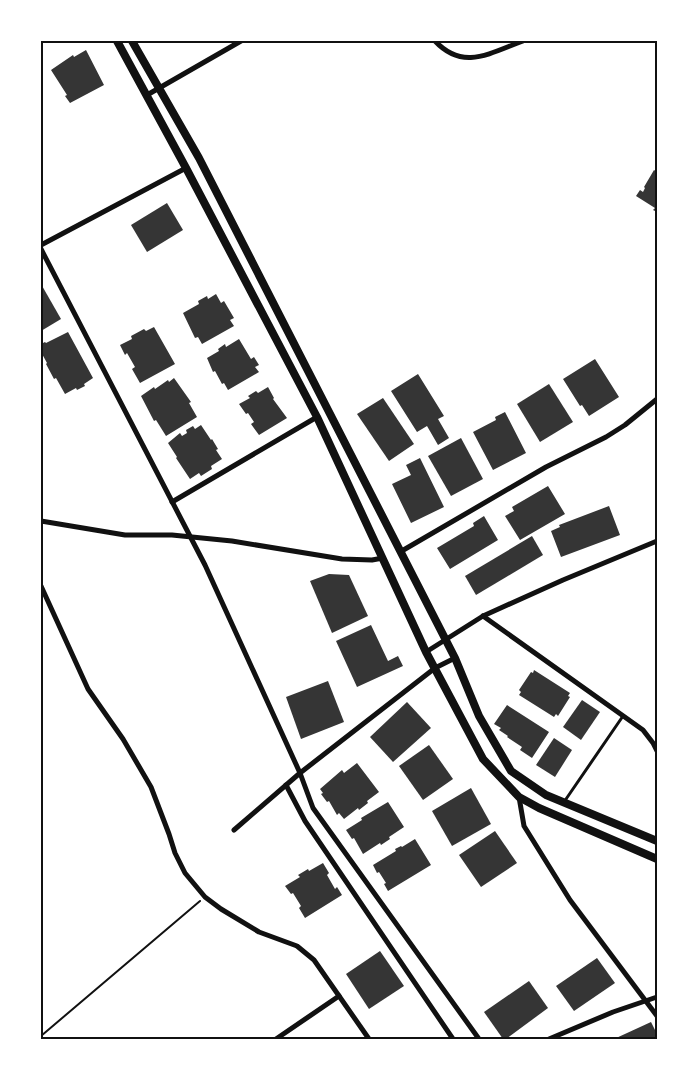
<svg xmlns="http://www.w3.org/2000/svg" width="698" height="1080" font-family="'Source Sans 3',sans-serif">
<rect width="100%" height="100%" fill="#fff"/>
<g fill="#353535">
<polygon points="86,50 104,85 70,103 65,96 67,95 51,70 73,55 74,57"/>
<polygon points="654,170 657,172 657,212 653,210 655,208 636,196 640,190 643,192 645,188 644,187"/>
<polygon points="167,203 183,230 147,252 131,225"/>
<polygon points="41,284 61,319 41,331"/>
<polygon points="216,294 221,303 224,301 234,318 230,320 234,326 202,344 198,337 195,338 183,313 199,304 198,301 207,296 208,299"/>
<polygon points="154,327 175,364 140,383 132,369 135,367 127,353 125,355 120,345 132,339 131,336 144,329 146,331"/>
<polygon points="68,332 93,378 84,384 85,386 77,390 76,388 65,394 56,378 54,379 46,364 47,363 41,352 41,344 45,342 46,343"/>
<polygon points="239,339 251,359 254,357 259,365 255,367 259,372 228,390 224,383 222,384 215,371 213,372 207,358 219,351 218,349 225,344 226,347"/>
<polygon points="595,359 619,397 589,416 582,405 580,406 563,379"/>
<polygon points="418,374 444,416 438,419 449,438 438,445 427,426 417,432 391,391"/>
<polygon points="174,378 191,402 189,403 197,417 166,436 156,420 154,421 141,396 154,387 155,389 168,380 169,382"/>
<polygon points="549,384 573,422 540,442 517,404"/>
<polygon points="268,387 274,398 273,399 287,418 259,435 251,424 254,422 248,413 246,414 239,404 250,398 248,396 256,391 258,393"/>
<polygon points="383,398 414,444 389,461 357,414"/>
<polygon points="505,412 526,453 493,470 473,432 496,420 495,417"/>
<polygon points="201,425 211,440 212,439 218,449 216,450 222,459 211,466 212,469 201,476 199,473 190,479 176,458 177,457 168,443 180,433 182,436 187,433 186,430 193,426 195,429"/>
<polygon points="461,438 483,479 451,496 428,456"/>
<polygon points="420,458 444,507 411,523 392,484 411,475 406,465"/>
<polygon points="548,486 565,514 520,540 505,516 514,511 512,507"/>
<polygon points="609,506 620,535 561,557 551,531 560,527 559,525"/>
<polygon points="484,516 498,540 450,569 437,548 474,526 473,523"/>
<polygon points="532,536 543,555 476,595 465,576"/>
<polygon points="329,574 349,575 368,616 332,633 310,581"/>
<polygon points="371,625 388,661 398,656 403,666 357,687 336,641"/>
<polygon points="534,670 570,693 568,696 570,697 558,716 556,714 554,717 519,695 521,692 519,690 531,672 533,673"/>
<polygon points="328,681 344,722 301,739 286,697"/>
<polygon points="582,700 600,712 581,740 563,727"/>
<polygon points="407,702 431,728 393,762 370,737"/>
<polygon points="507,705 549,732 532,758 520,750 522,747 507,737 508,736 499,730 501,728 494,724"/>
<polygon points="554,738 572,750 555,777 536,765"/>
<polygon points="429,745 453,779 423,800 399,766"/>
<polygon points="357,763 379,792 367,801 368,803 359,810 358,808 344,819 339,813 337,815 329,801 327,802 321,794 323,793 320,789 342,770 344,773"/>
<polygon points="471,788 491,824 452,846 432,811"/>
<polygon points="388,802 404,827 389,837 390,839 381,845 380,843 363,854 354,838 352,839 346,830 362,820 361,818"/>
<polygon points="495,831 517,863 481,887 459,855"/>
<polygon points="415,839 431,865 388,891 384,884 386,883 379,872 377,873 373,865 396,851 395,849 401,846 402,847"/>
<polygon points="323,863 329,873 327,875 335,889 337,887 342,895 305,918 299,908 301,906 293,893 291,894 285,886 300,877 298,875 308,869 309,871"/>
<polygon points="380,951 404,986 369,1009 346,974"/>
<polygon points="597,958 615,983 574,1011 556,986"/>
<polygon points="529,981 548,1008 506,1039 503,1039 484,1012"/>
<polygon points="651,1022 657,1034 657,1039 614,1039"/>
</g>
<g fill="none" stroke-linecap="round" stroke-linejoin="round">
<polyline stroke="#111" stroke-width="2" points="41,1036 200,901"/>
<polyline stroke="#111" stroke-width="3" points="564,802 623,716"/>
<g stroke="#111" stroke-width="5">
<path d="M 435,41 C 463,71 490,53 523,41"/>
<polyline points="147,95 241,41"/>
<polyline points="41,245 186,168"/>
<polyline points="41,249 205,565 300,773 313,808 479,1039"/>
<polyline points="172,502 317,417"/>
<polyline points="41,521 125,535 172,535 232,541 342,559 372,560 383,558"/>
<polyline points="400,552 546,467 606,437 625,425 657,399"/>
<polyline points="41,586 88,689 123,739 151,787 169,834 175,853 185,873 205,897 221,909 259,932 297,946 314,960 369,1039"/>
<polyline points="483,616 643,730 653,743 657,751"/>
<polyline points="426,652 483,616 563,580 657,541"/>
<polyline points="286,785 305,821 453,1039"/>
<polyline points="519,797 524,826 570,900 657,1016"/>
<polyline points="234,830 300,773 435,668 455,658"/>
<polyline points="276,1039 339,996"/>
<polyline points="549,1039 613,1012 657,997"/>
</g>
<g stroke="#111" stroke-width="8">
<polyline points="117,41 186,168 317,417 426,652 483,759 519,797 539,808 657,859"/>
<polyline points="132,41 199,158 455,658 479,716 511,771 546,795 657,841"/>
</g>
</g>
<rect width="698" height="1080" fill="none" stroke="#ffffff" stroke-width="85"/>
<rect x="42" y="42" width="614" height="996" fill="none" stroke="#111" stroke-width="2"/>
</svg>
